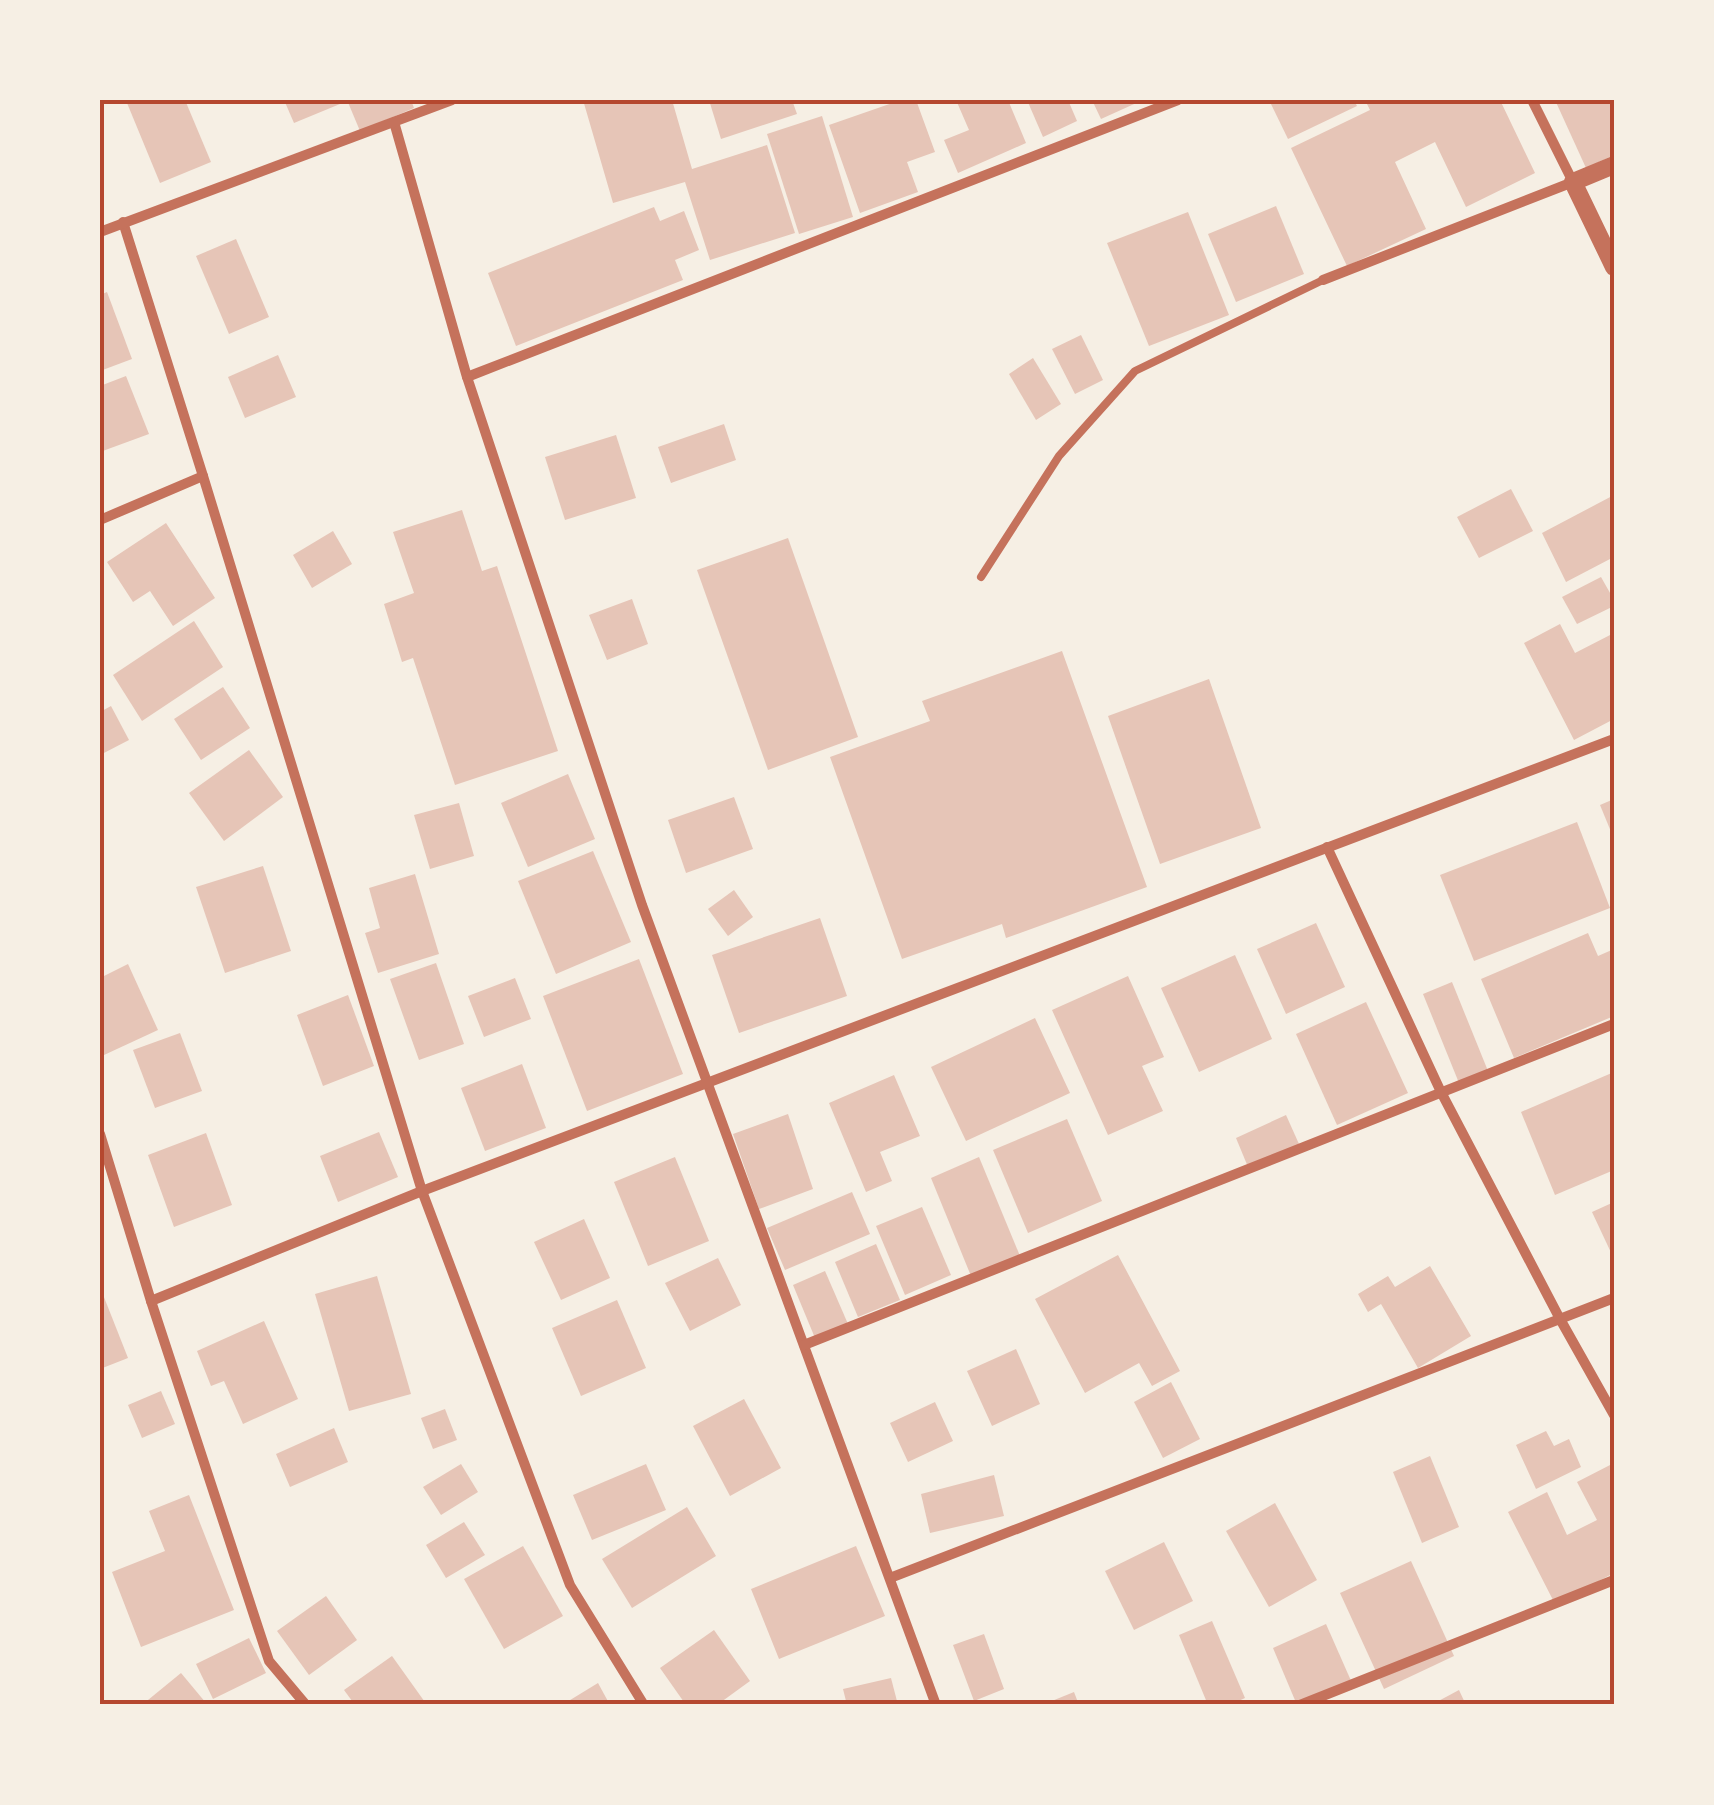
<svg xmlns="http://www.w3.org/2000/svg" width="1714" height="1805" font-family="'Fira Sans',sans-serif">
<rect width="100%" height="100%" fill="#f6efe4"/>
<g fill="#e6c5b7">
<polygon points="135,100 185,100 211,162 160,183 127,103"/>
<polygon points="284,100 339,100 340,104 294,123"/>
<polygon points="347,100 411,100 414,108 360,131"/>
<polygon points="583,100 672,100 692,169 767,145 795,233 710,260 685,182 613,203"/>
<polygon points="709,100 792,100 797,114 721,139"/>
<polygon points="901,100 916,100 935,152 907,162 918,192 860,213 829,125"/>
<polygon points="956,100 1008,100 1026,143 958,173 944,140 969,130"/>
<polygon points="1027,100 1068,100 1077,121 1043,137"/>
<polygon points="1092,100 1143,100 1101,119"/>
<polygon points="1269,100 1354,100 1357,106 1288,139"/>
<polygon points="1365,100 1500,100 1535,173 1466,207 1435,142 1395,162 1426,229 1347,266 1291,148 1370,110"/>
<polygon points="1555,100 1614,100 1614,155 1586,168"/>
<polygon points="822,116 853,217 799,234 767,134"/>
<polygon points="1276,206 1304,274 1236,302 1208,234"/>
<polygon points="654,207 660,221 684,211 699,250 675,260 683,280 516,346 488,273"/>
<polygon points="1188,212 1229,315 1149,346 1107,243"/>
<polygon points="236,239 269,317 229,334 196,256"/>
<polygon points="107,292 132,359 100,371 100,295"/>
<polygon points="1081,335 1103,380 1075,394 1052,349"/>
<polygon points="278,355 296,397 245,418 228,377"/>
<polygon points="1033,358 1061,404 1036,420 1009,374"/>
<polygon points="126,376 149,434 100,452 100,386"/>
<polygon points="724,424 736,460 671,483 658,447"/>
<polygon points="616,435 636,498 565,520 545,457"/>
<polygon points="1511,489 1533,531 1479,558 1457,517"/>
<polygon points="1614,495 1614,567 1610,559 1566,582 1542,533"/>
<polygon points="462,510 482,571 497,566 558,751 455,785 413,658 402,662 384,604 414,593 393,532"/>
<polygon points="166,523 215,598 173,626 150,591 133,602 107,562"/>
<polygon points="333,531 352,564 312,588 293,555"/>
<polygon points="788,538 858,737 768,770 697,570"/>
<polygon points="1601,577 1614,600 1614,606 1577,624 1562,597"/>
<polygon points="632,599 648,644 607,660 589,615"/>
<polygon points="194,621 223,667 142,721 113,675"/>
<polygon points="1560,624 1575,653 1614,633 1614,719 1574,740 1524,643"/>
<polygon points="1062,651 1147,887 1006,938 1002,924 902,959 830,757 930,721 922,701"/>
<polygon points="1209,679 1261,828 1160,864 1108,716"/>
<polygon points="223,687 250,728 201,760 174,719"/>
<polygon points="111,706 129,740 100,755 100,712"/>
<polygon points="249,750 283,797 224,841 189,793"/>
<polygon points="568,774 595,839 528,867 501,803"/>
<polygon points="734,797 753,849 686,873 668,820"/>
<polygon points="1614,799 1614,839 1600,805"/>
<polygon points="459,803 474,856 430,869 414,815"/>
<polygon points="1577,822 1610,908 1474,961 1440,875"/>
<polygon points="593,851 631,942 556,974 518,881"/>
<polygon points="263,866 291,951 225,973 196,887"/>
<polygon points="415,874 439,954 378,973 365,933 380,928 369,888"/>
<polygon points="734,890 753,917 728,936 708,909"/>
<polygon points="820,918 847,996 739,1033 712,955"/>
<polygon points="1316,923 1345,987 1286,1014 1257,949"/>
<polygon points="1588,933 1598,956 1614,949 1614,1016 1514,1058 1481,979"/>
<polygon points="1235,955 1272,1039 1199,1072 1161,988"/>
<polygon points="639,959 683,1074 587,1111 543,996"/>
<polygon points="436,963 464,1044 419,1060 390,979"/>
<polygon points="128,964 158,1030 104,1055 100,1047 100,978"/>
<polygon points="1128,976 1164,1057 1142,1066 1163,1111 1108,1135 1052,1010"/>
<polygon points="515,978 531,1019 484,1037 468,996"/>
<polygon points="1452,982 1488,1071 1459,1083 1423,994"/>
<polygon points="348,995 374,1066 323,1086 297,1015"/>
<polygon points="1366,1002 1408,1093 1337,1125 1296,1034"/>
<polygon points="1035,1018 1070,1093 966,1141 931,1067"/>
<polygon points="180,1033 202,1091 155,1108 133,1050"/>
<polygon points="522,1064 546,1128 485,1151 461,1088"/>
<polygon points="1614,1072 1614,1170 1555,1195 1521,1112"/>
<polygon points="894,1075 920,1136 880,1152 892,1181 866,1192 829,1103"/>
<polygon points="788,1114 813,1189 759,1209 733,1134"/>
<polygon points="1286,1115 1299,1144 1248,1167 1236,1138"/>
<polygon points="1067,1119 1102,1201 1028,1233 993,1150"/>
<polygon points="379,1132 398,1177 338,1202 320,1156"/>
<polygon points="206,1133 232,1205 174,1227 148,1155"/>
<polygon points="675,1157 709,1241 648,1266 614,1182"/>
<polygon points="979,1157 1020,1256 971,1276 931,1178"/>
<polygon points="852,1192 870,1234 785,1270 767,1228"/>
<polygon points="1614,1202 1614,1259 1592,1212"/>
<polygon points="922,1207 951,1275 905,1295 876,1226"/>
<polygon points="584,1219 610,1278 561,1300 534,1242"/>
<polygon points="876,1244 900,1300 858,1317 835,1262"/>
<polygon points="1118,1255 1180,1371 1152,1386 1139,1363 1085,1393 1035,1299"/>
<polygon points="718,1258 741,1305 690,1331 665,1283"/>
<polygon points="1430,1266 1471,1336 1418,1368 1381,1304 1368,1312 1358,1294 1388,1276 1395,1287"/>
<polygon points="825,1271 848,1324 815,1338 793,1285"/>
<polygon points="377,1276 411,1394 349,1411 315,1294"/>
<polygon points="100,1287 128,1358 100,1369"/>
<polygon points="617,1300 646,1368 581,1396 552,1328"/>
<polygon points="264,1321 298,1399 243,1424 224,1381 211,1386 197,1351"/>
<polygon points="1016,1349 1040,1404 992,1426 967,1371"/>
<polygon points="1171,1382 1200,1439 1163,1458 1134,1402"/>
<polygon points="161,1391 175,1424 142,1438 128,1405"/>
<polygon points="744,1399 781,1468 730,1496 693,1426"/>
<polygon points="935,1402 953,1441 908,1462 890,1423"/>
<polygon points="445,1409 457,1440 433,1449 421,1418"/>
<polygon points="334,1428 348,1462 290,1487 276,1454"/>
<polygon points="1546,1431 1554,1446 1569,1439 1581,1467 1536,1489 1516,1445"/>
<polygon points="1430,1456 1459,1527 1422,1543 1393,1472"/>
<polygon points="461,1464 478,1492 441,1515 423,1487"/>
<polygon points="646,1464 666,1510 592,1540 573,1495"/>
<polygon points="1612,1464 1614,1468 1614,1573 1555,1604 1508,1512 1547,1492 1567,1535 1597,1520 1577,1482"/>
<polygon points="994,1475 1004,1516 930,1533 921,1494"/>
<polygon points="189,1495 234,1610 141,1647 112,1572 165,1551 149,1511"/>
<polygon points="1275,1503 1317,1580 1269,1607 1226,1531"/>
<polygon points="687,1507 716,1556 632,1608 602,1559"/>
<polygon points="464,1522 485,1555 446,1578 426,1545"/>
<polygon points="1164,1542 1193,1601 1134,1630 1105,1571"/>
<polygon points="523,1546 563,1616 504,1649 464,1579"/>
<polygon points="856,1546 885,1616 779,1659 751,1589"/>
<polygon points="1411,1561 1454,1656 1384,1689 1340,1593"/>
<polygon points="326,1596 357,1640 309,1675 277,1631"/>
<polygon points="1212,1621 1245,1698 1230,1705 1208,1705 1179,1635"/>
<polygon points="1326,1624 1352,1683 1297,1705 1273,1648"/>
<polygon points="714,1630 750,1681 717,1705 686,1705 660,1668"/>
<polygon points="984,1634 1004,1689 974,1701 953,1645"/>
<polygon points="249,1638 266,1673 213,1699 196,1664"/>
<polygon points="392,1656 427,1705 355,1705 344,1690"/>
<polygon points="181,1673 206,1703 204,1705 152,1705 148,1700"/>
<polygon points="891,1678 898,1705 847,1705 843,1689"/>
<polygon points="598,1683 610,1705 562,1705"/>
<polygon points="1459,1690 1466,1705 1431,1705"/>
<polygon points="1074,1692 1079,1705 1042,1705"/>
</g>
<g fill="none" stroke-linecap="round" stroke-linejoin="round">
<polyline stroke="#c5725c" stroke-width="8" points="981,577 1059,456 1135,371 1323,280"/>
<g stroke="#c5725c" stroke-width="10">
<polyline points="394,122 467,377 642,905 936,1705"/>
<polyline points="123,222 203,476 422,1191 570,1585 644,1705"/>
<polyline points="100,232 452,100"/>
<polyline points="1323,280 1573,182 1532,100"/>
<polyline points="467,377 1178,100"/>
<polyline points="100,520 203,476"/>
<polyline points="1327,847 1441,1092 1560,1319 1614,1415"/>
<polyline points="100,1134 151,1301 269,1661 306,1705"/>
<polyline points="151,1301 422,1191 1614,739"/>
<polyline points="804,1345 1614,1024"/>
<polyline points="890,1578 1614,1298"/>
<polyline points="1300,1705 1614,1580"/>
</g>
<polyline stroke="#c5725c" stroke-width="18" points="1614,165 1573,182 1614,267"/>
</g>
<rect width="1714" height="1805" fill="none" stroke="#f6efe4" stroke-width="205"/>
<rect x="102" y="102" width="1510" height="1600" fill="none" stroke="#b5482f" stroke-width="4"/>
</svg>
